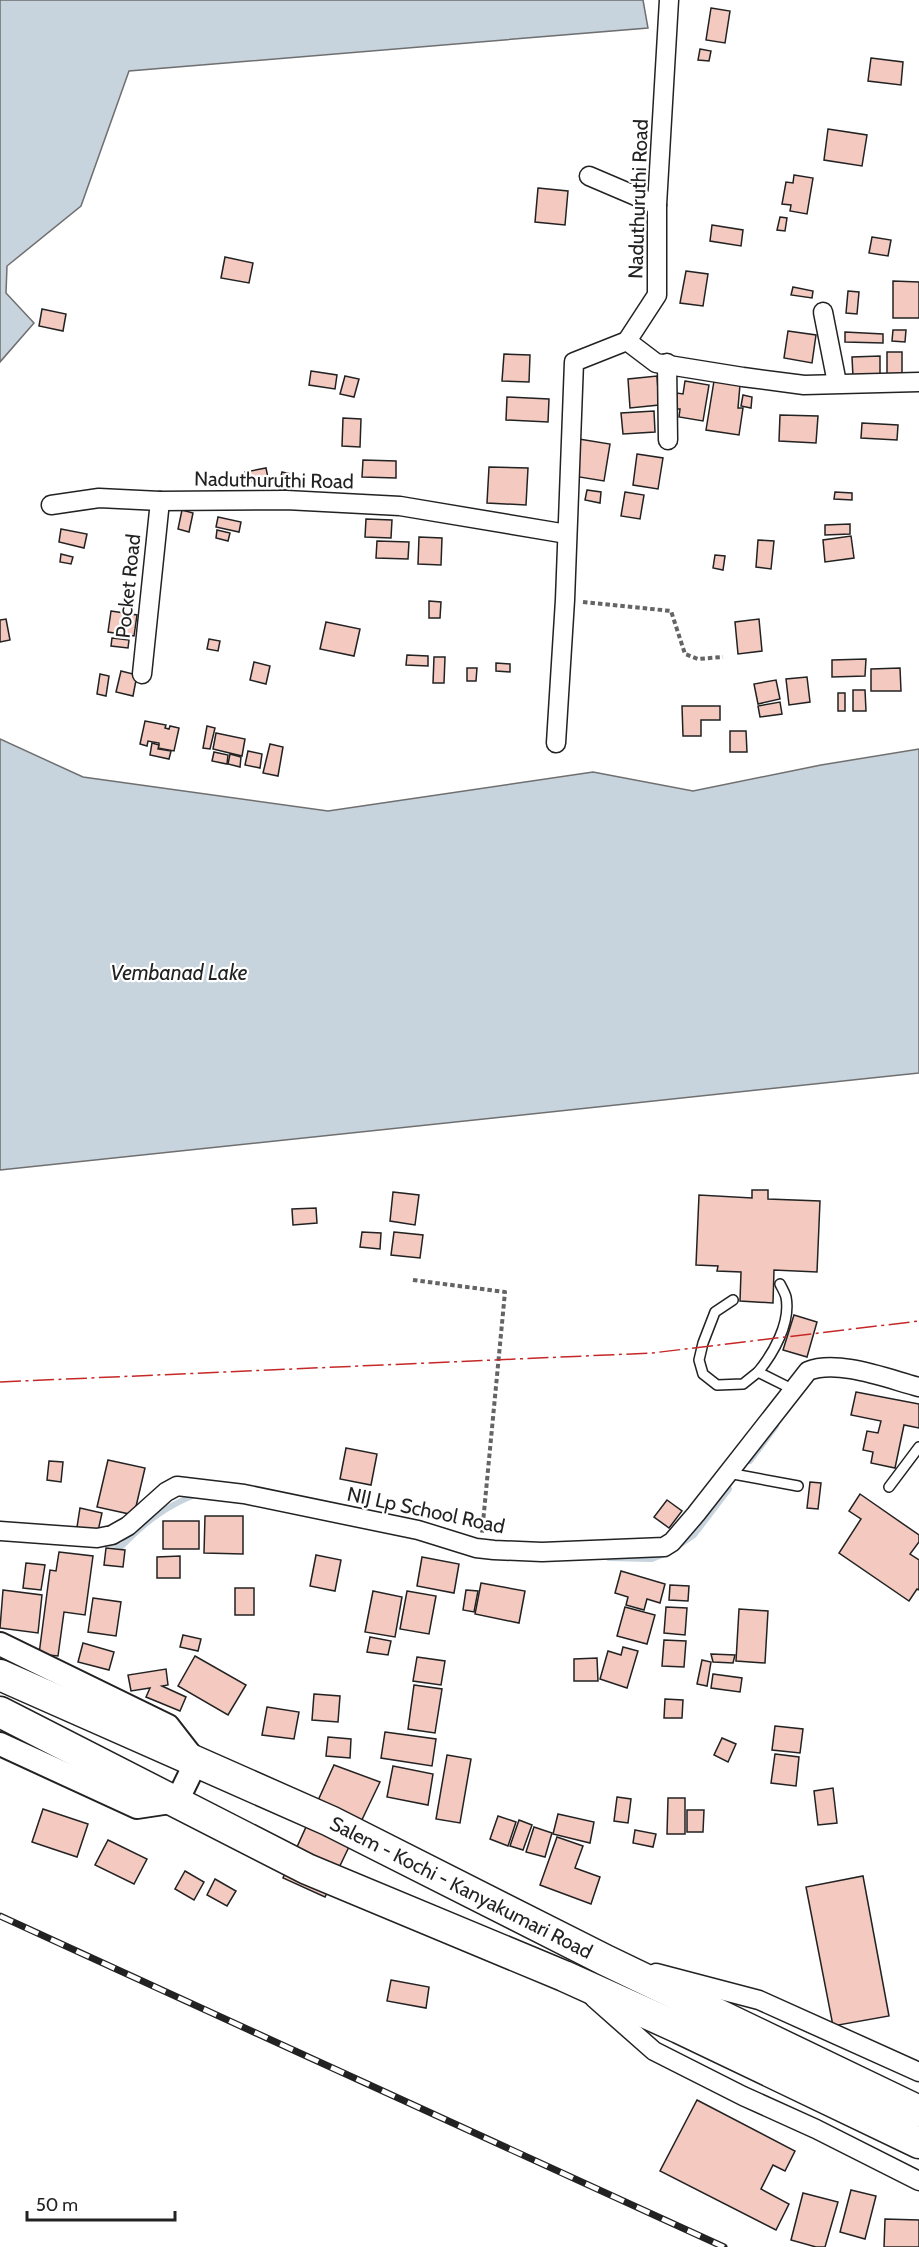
<svg xmlns="http://www.w3.org/2000/svg" width="919" height="2247" font-family="Cabin,sans-serif">
<rect width="100%" height="100%" fill="#fff"/>
<g fill="#c7d3dd" stroke="#6f6f6f" stroke-width="1.5">
<polygon points="0,0 643,0 648,28 129,71 81,206 7,266 6,293 34,323 0,362"/>
<polygon points="0,739 83,777 328,811 593,772 693,791 821,765 919,749 919,1073 0,1170"/>
</g>
<g fill="none" stroke-linecap="round" stroke-linejoin="round">
<g stroke="#c7d3dd" stroke-width="6">
<polyline points="750,1461 776,1426"/>
<path d="M 105,1543 L 122,1546 C 145,1522 166,1506 197,1494"/>
<polyline points="678,1546 694,1535 729,1489"/>
<polyline points="609,1558 652,1559 667,1553"/>
</g>
</g>
<g fill="#f3c9c0" stroke="#222" stroke-width="1.5">
<polygon points="711,8 730,11 725,43 706,40"/>
<polygon points="700,49 711,51 709,61 698,60"/>
<polygon points="871,58 903,62 901,85 868,81"/>
<polygon points="828,129 867,135 862,166 824,160"/>
<polygon points="794,175 813,178 807,214 790,211 791,205 782,204 786,182 793,183"/>
<polygon points="538,188 568,191 565,225 535,222"/>
<polygon points="780,217 787,218 785,231 777,230"/>
<polygon points="712,225 743,230 741,246 710,241"/>
<polygon points="872,237 891,240 888,256 869,253"/>
<polygon points="225,257 253,263 249,283 221,278"/>
<polygon points="686,271 708,274 703,306 680,303"/>
<polygon points="893,281 919,282 919,318 893,318"/>
<polygon points="793,287 813,291 812,298 791,295"/>
<polygon points="848,291 859,292 857,314 846,313"/>
<polygon points="42,309 66,314 63,331 39,326"/>
<polygon points="893,330 906,330 905,342 892,341"/>
<polygon points="788,331 816,335 812,363 784,358"/>
<polygon points="845,332 883,334 883,343 845,342"/>
<rect x="887" y="352" width="15" height="26"/>
<polygon points="504,354 530,355 529,382 502,381"/>
<polygon points="880,356 880,377 853,377 852,357"/>
<polygon points="311,371 337,375 335,389 309,385"/>
<polygon points="345,376 359,379 354,397 340,394"/>
<polygon points="657,376 659,405 630,408 628,379"/>
<polygon points="685,381 709,385 703,421 679,417 680,409 675,409 677,393 683,394"/>
<polygon points="714,381 740,385 738,408 743,408 739,435 706,430"/>
<polygon points="743,395 752,397 751,408 741,406"/>
<polygon points="507,397 549,399 548,422 506,420"/>
<polygon points="654,411 655,432 623,434 621,413"/>
<polygon points="780,415 818,416 816,443 779,441"/>
<polygon points="343,418 361,419 360,447 342,446"/>
<polygon points="862,423 898,425 897,440 861,438"/>
<polygon points="579,439 610,444 604,481 573,476"/>
<polygon points="637,454 663,458 658,489 633,485"/>
<polygon points="363,460 396,461 396,478 362,477"/>
<polygon points="489,467 528,468 526,505 487,503"/>
<polygon points="266,468 268,478 247,482 245,472"/>
<polygon points="282,472 295,475 291,491 278,489"/>
<polygon points="587,490 601,492 600,503 585,500"/>
<polygon points="625,492 644,495 640,519 621,516"/>
<polygon points="835,492 852,493 852,500 834,499"/>
<polygon points="182,510 193,513 189,532 178,529"/>
<polygon points="218,517 241,522 239,532 216,527"/>
<polygon points="366,519 392,520 391,538 365,537"/>
<polygon points="850,524 850,534 825,535 825,525"/>
<polygon points="61,529 87,534 84,548 59,542"/>
<polygon points="217,530 230,533 228,541 216,538"/>
<polygon points="851,536 854,558 825,562 823,540"/>
<polygon points="419,537 442,538 441,565 418,564"/>
<polygon points="758,540 774,541 771,569 756,567"/>
<polygon points="377,541 409,542 408,559 376,558"/>
<polygon points="61,554 73,557 71,564 60,562"/>
<polygon points="715,555 725,556 723,570 713,568"/>
<polygon points="429,601 441,602 440,618 429,618"/>
<polygon points="111,611 137,615 134,636 108,632"/>
<polygon points="6,619 10,640 0,642 0,620"/>
<polygon points="759,619 762,651 738,654 735,622"/>
<polygon points="326,622 360,629 354,656 320,649"/>
<polygon points="112,638 129,640 128,648 111,646"/>
<polygon points="209,639 220,641 218,651 207,649"/>
<polygon points="407,655 428,656 428,666 406,665"/>
<polygon points="434,657 445,657 444,683 433,683"/>
<polygon points="866,659 865,676 832,677 832,660"/>
<polygon points="254,662 270,666 266,684 250,680"/>
<polygon points="496,663 510,664 510,672 496,671"/>
<polygon points="467,668 477,668 476,681 467,681"/>
<polygon points="900,668 901,691 871,691 871,669"/>
<polygon points="121,671 137,675 133,696 116,692"/>
<polygon points="100,674 109,676 106,696 97,694"/>
<polygon points="807,677 810,702 789,705 786,679"/>
<polygon points="776,680 780,699 758,704 754,684"/>
<polygon points="853,690 865,690 866,711 853,711"/>
<rect x="838" y="693" width="7" height="18"/>
<polygon points="780,702 782,714 760,717 758,706"/>
<polygon points="682,706 720,706 720,720 701,720 701,736 683,736"/>
<polygon points="145,721 166,725 165,728 169,729 170,726 179,728 174,751 158,748 159,743 148,741 147,746 140,744"/>
<polygon points="207,726 215,728 210,749 203,748"/>
<polygon points="730,731 746,731 747,752 730,752"/>
<polygon points="216,733 245,739 242,756 213,749"/>
<polygon points="152,743 159,745 158,749 171,751 169,759 150,755"/>
<polygon points="270,744 283,747 278,776 263,773"/>
<polygon points="248,751 262,754 260,768 245,765"/>
<polygon points="214,752 228,755 227,764 212,761"/>
<polygon points="230,754 241,757 240,767 228,764"/>
<polygon points="752,1190 768,1190 768,1199 820,1201 817,1272 774,1270 773,1303 740,1301 741,1272 717,1271 718,1266 696,1265 699,1195 752,1198"/>
<polygon points="393,1192 419,1195 415,1225 390,1221"/>
<polygon points="316,1208 317,1223 293,1225 292,1209"/>
<polygon points="362,1232 381,1233 380,1249 360,1247"/>
<polygon points="394,1232 423,1235 420,1258 391,1255"/>
<polygon points="794,1315 817,1322 807,1357 783,1350"/>
<polygon points="856,1392 919,1404 919,1428 904,1425 895,1468 871,1463 873,1452 863,1450 867,1431 878,1433 881,1421 851,1415"/>
<polygon points="346,1448 377,1454 371,1485 340,1479"/>
<polygon points="108,1460 145,1468 134,1515 97,1507"/>
<polygon points="49,1461 63,1462 61,1482 47,1480"/>
<polygon points="810,1482 821,1483 818,1509 807,1508"/>
<polygon points="860,1494 919,1535 919,1542 910,1554 919,1560 919,1590 917,1589 909,1601 839,1553 861,1519 849,1511"/>
<polygon points="667,1500 682,1511 669,1528 654,1517"/>
<polygon points="80,1508 102,1513 98,1531 77,1527"/>
<polygon points="205,1516 243,1516 243,1554 204,1553"/>
<rect x="163" y="1521" width="36" height="28"/>
<polygon points="106,1548 125,1550 123,1567 104,1565"/>
<polygon points="59,1552 93,1556 85,1615 64,1612 58,1656 39,1654 50,1570 56,1571"/>
<polygon points="316,1555 341,1560 335,1591 310,1586"/>
<polygon points="180,1556 180,1578 157,1578 157,1557"/>
<polygon points="422,1557 459,1564 454,1593 417,1586"/>
<polygon points="26,1563 45,1565 41,1590 23,1588"/>
<polygon points="621,1571 665,1584 660,1603 647,1599 644,1610 626,1605 628,1597 615,1593"/>
<polygon points="481,1583 525,1591 519,1623 475,1614"/>
<polygon points="670,1585 689,1586 688,1601 669,1600"/>
<rect x="235" y="1588" width="19" height="27"/>
<polygon points="3,1590 42,1595 38,1633 0,1628"/>
<polygon points="466,1590 478,1591 474,1612 463,1610"/>
<polygon points="373,1591 402,1597 395,1637 365,1632"/>
<polygon points="407,1591 436,1596 429,1634 400,1629"/>
<polygon points="93,1598 121,1602 116,1636 88,1632"/>
<polygon points="625,1607 655,1615 647,1644 617,1636"/>
<polygon points="666,1607 687,1608 685,1635 664,1633"/>
<polygon points="739,1609 768,1611 765,1663 736,1661"/>
<polygon points="183,1635 201,1639 198,1651 180,1647"/>
<polygon points="370,1637 391,1641 388,1655 367,1652"/>
<polygon points="664,1640 686,1641 684,1667 662,1666"/>
<polygon points="83,1643 114,1652 109,1670 78,1662"/>
<polygon points="623,1647 638,1651 627,1688 600,1679 608,1651 621,1655"/>
<polygon points="711,1654 735,1655 733,1663 713,1662"/>
<polygon points="195,1656 246,1685 228,1715 178,1686"/>
<polygon points="417,1657 445,1661 441,1685 413,1681"/>
<polygon points="597,1658 598,1681 574,1681 574,1659"/>
<polygon points="702,1660 711,1662 707,1686 697,1684"/>
<polygon points="166,1669 168,1685 162,1686 186,1697 180,1711 146,1697 150,1688 131,1691 128,1675"/>
<polygon points="713,1674 742,1678 740,1692 711,1688"/>
<polygon points="414,1685 442,1689 435,1733 408,1729"/>
<polygon points="314,1694 340,1696 338,1722 312,1720"/>
<polygon points="665,1699 683,1700 682,1718 664,1718"/>
<polygon points="267,1707 299,1712 294,1739 262,1735"/>
<polygon points="775,1726 803,1729 800,1753 772,1750"/>
<polygon points="385,1732 436,1739 432,1766 381,1758"/>
<polygon points="328,1737 351,1739 350,1758 326,1756"/>
<polygon points="722,1738 736,1744 728,1762 714,1755"/>
<polygon points="775,1754 799,1757 796,1786 771,1783"/>
<polygon points="447,1755 471,1759 460,1823 436,1819"/>
<polygon points="334,1765 380,1782 325,1897 283,1878"/>
<polygon points="393,1766 433,1774 428,1805 387,1797"/>
<polygon points="833,1788 837,1823 818,1825 814,1791"/>
<polygon points="617,1797 631,1799 628,1823 614,1821"/>
<polygon points="668,1798 685,1798 685,1834 667,1834"/>
<polygon points="43,1809 88,1824 77,1857 32,1842"/>
<polygon points="687,1810 704,1810 703,1832 687,1832"/>
<polygon points="558,1814 594,1822 590,1843 553,1834"/>
<polygon points="498,1816 516,1822 508,1846 490,1839"/>
<polygon points="519,1820 532,1825 523,1850 510,1846"/>
<polygon points="534,1827 552,1833 545,1857 526,1852"/>
<polygon points="635,1830 656,1834 653,1847 633,1843"/>
<polygon points="557,1837 583,1846 575,1868 600,1877 591,1904 540,1885"/>
<polygon points="108,1840 147,1859 134,1884 95,1865"/>
<polygon points="185,1871 204,1882 194,1900 175,1889"/>
<polygon points="863,1876 889,2016 833,2026 806,1887"/>
<polygon points="215,1879 236,1891 227,1906 207,1895"/>
<polygon points="391,1980 429,1987 426,2008 387,2001"/>
<polygon points="697,2100 795,2151 785,2171 773,2165 761,2189 789,2204 776,2230 660,2171"/>
<polygon points="851,2190 876,2196 865,2239 840,2232"/>
<polygon points="803,2193 838,2202 825,2247 816,2247 791,2240"/>
<polygon points="885,2219 919,2220 919,2247 884,2247"/>
</g>
<g fill="none" stroke-linecap="round" stroke-linejoin="round">
<defs>
<g id="service">
<polyline points="733,1300 715,1312 703,1343 699,1360 703,1374 717,1385 743,1384 758,1372 792,1389"/>
<path d="M 758,1372 C 773,1354 791,1323 786,1297 C 785,1293 782,1288 780,1284"/>
<polyline points="728,1473 798,1486"/>
<polyline points="889,1487 919,1447"/>
</g>
<g id="minor">
<polyline points="589,176 657,205"/>
<polyline points="823,312 837,383"/>
<polyline points="627,341 656,363 743,377 804,385 919,382"/>
<polyline points="667,363 668,440"/>
<polyline points="51,505 99,498 160,501 286,500 400,506 567,534"/>
<polyline points="142,674 160,501"/>
<polyline points="556,743 565,600 574,362 627,341 657,295 657,205 669,0"/>
<path d="M 0,1531 L 97,1538 L 112,1535 L 128,1526 L 166,1492 L 177,1486 L 244,1494 L 418,1530 L 476,1548 L 494,1550 L 542,1552 L 664,1547 L 672,1542 L 696,1514 L 808,1371 C 838,1359 888,1379 919,1387"/>
<polyline points="656,1973 759,2000 919,2072"/>
<polyline points="594,1998 654,2051 743,2096 816,2129 919,2181"/>
</g>
<polyline id="tertiary" points="0,1644 168,1726 196,1762 177,1801 137,1807 0,1744"/>
<g id="trunk">
<path id="s1" d="M 0,1675 L 330,1821 L 605,1960 L 919,2111"/>
<polyline points="0,1712 307,1869 564,1976 679,2028 919,2143"/>
</g>
</defs>
<use href="#service" stroke="#222" stroke-width="12"/>
<use href="#minor" stroke="#222" stroke-width="21"/>
<use href="#tertiary" stroke="#222" stroke-width="26"/>
<use href="#trunk" stroke="#222" stroke-width="33"/>
<g stroke="#646464" stroke-width="4" stroke-dasharray="4.5 3" stroke-linecap="butt">
<polyline points="583,602 671,611 685,654 698,659 723,657"/>
<polyline points="413,1280 505,1292 482,1533"/>
</g>
<use href="#service" stroke="#fff" stroke-width="9"/>
<use href="#minor" stroke="#fff" stroke-width="18"/>
<use href="#tertiary" stroke="#fff" stroke-width="22"/>
<use href="#trunk" stroke="#fff" stroke-width="30"/>
<defs>
<polyline id="rail" points="0,1916 724,2247"/>
</defs>
<use href="#rail" stroke="#222" stroke-width="7"/>
<use href="#rail" stroke="#fff" stroke-width="4.5" stroke-dasharray="14" stroke-linecap="butt"/>
<polyline stroke="#c62828" stroke-width="1.5" stroke-dasharray="21 4.5 3 4.5" stroke-linecap="butt" points="0,1382 652,1353 919,1321"/>
</g>
<g text-anchor="middle" dominant-baseline="central" stroke-width="4.5" stroke-linejoin="round" paint-order="stroke">
<g font-size="20" fill="#222" stroke="#fff">
<text transform="translate(638 199) rotate(-88)">Naduthuruthi Road</text>
<text transform="translate(274 480) rotate(1)">Naduthuruthi Road</text>
<text transform="translate(128 586) rotate(-84)">Pocket Road</text>
<text transform="translate(426 1510) rotate(12)">NIJ Lp School Road</text>
<text stroke="none"><textPath href="#s1" startOffset="508">Salem - Kochi - Kanyakumari Road</textPath></text>
</g>
<g font-size="21" font-style="italic" fill="#222" stroke="#fff">
<text x="179" y="972">Vembanad Lake</text>
</g>
</g>
<path d="M27 2211v9h148v-9" fill="none" stroke="#222222" stroke-width="3"/>
<text x="36" y="2211" font-size="18" fill="#222222" stroke="#ffffff" stroke-width="4.5" paint-order="stroke">50 m</text>
</svg>
